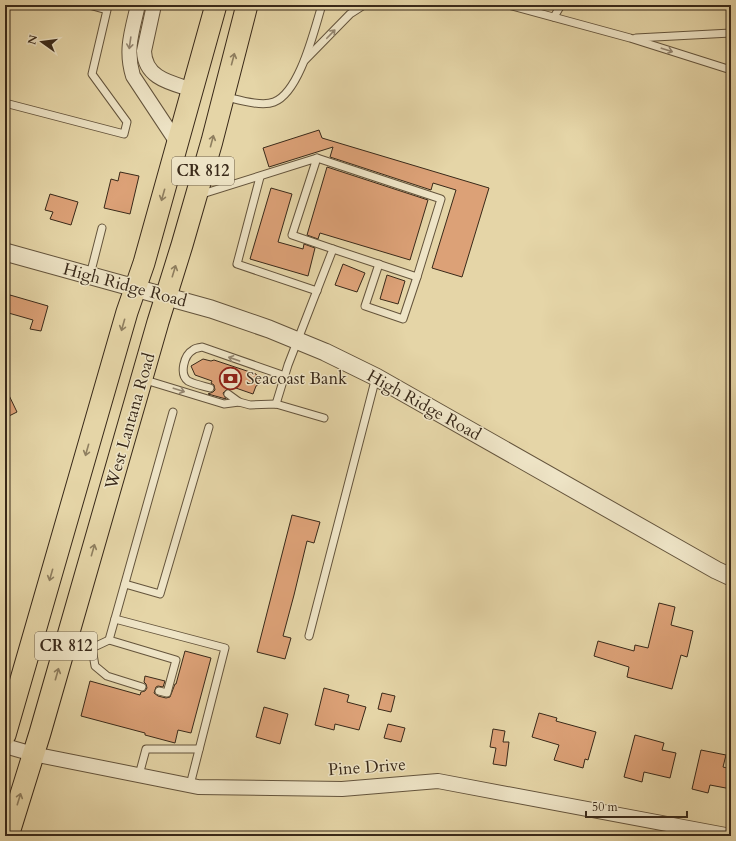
<svg xmlns="http://www.w3.org/2000/svg" width="736" height="841" font-family="Cardo,serif">
<rect width="100%" height="100%" fill="#e5d5a7"/>
<filter id="stains"><feTurbulence type="fractalNoise" baseFrequency=".005" numOctaves="4"/><feColorMatrix values="0 0 0 0 .2 0 0 0 0 .09 0 0 0 0 .02 0 0 0 .5 -.17"/></filter>
<radialGradient id="worn" r=".72"><stop offset=".6" stop-color="#630" stop-opacity="0"/><stop offset="1" stop-color="#630" stop-opacity=".3"/></radialGradient>
<g fill="#dca177" stroke="#392919">
<polygon points="319,130 322,138 489,188 462,277 432,268 456,190 433,183 431,190 330,157 333,147 269,167 263,148"/>
<polygon points="327,167 428,200 410,260 320,233 318,239 307,235"/>
<polygon points="120,172 139,176 130,214 104,208 111,179 118,181"/>
<polygon points="271,188 292,194 278,242 303,249 304,244 315,248 308,276 250,259"/>
<polygon points="50,194 78,202 71,225 50,219 53,212 45,210"/>
<polygon points="343,264 365,273 357,292 335,285"/>
<polygon points="387,275 405,281 398,304 380,299"/>
<polygon points="10,295 48,306 41,331 30,329 33,320 5,312"/>
<polygon points="203,359 211,361 214,360 256,374 261,383 256,386 253,394 230,386 229,389 226,390 223,393 226,399 208,394 213,392 215,390 214,385 211,383 212,381 195,375 191,366"/>
<polygon points="5,387 17,412 5,418"/>
<polygon points="292,515 320,522 314,543 307,541 294,595 283,636 291,638 285,659 257,652"/>
<polygon points="659,603 675,607 671,625 693,631 687,657 681,655 672,689 627,677 629,667 594,656 598,641 634,651 635,645 648,648"/>
<polygon points="185,651 211,658 191,733 178,730 175,743 145,735 145,733 81,716 90,681 140,695 141,692 145,691 147,688 146,684 144,682 145,676 165,681 163,687 158,686 156,687 154,693 158,696 166,698 170,697 175,684 176,684"/>
<polygon points="324,688 349,695 347,702 366,707 359,730 335,724 334,730 315,725"/>
<polygon points="382,693 395,696 391,712 378,709"/>
<polygon points="264,707 288,714 280,744 256,737"/>
<polygon points="539,713 557,718 556,721 596,732 588,760 585,759 583,768 554,760 559,745 532,737"/>
<polygon points="388,724 405,728 401,742 384,738"/>
<polygon points="493,729 505,731 503,742 509,742 506,766 493,764 496,748 490,747"/>
<polygon points="635,735 664,743 662,750 676,753 670,778 644,772 642,782 624,777"/>
<polygon points="701,750 726,755 723,767 731,769 731,789 710,785 708,793 692,789"/>
</g>
<g fill="none" stroke-linecap="round" stroke-linejoin="round">
<defs>
<g id="service">
<polyline points="509,5 630,38 731,70"/>
<polyline points="554,17 561,5"/>
<polyline points="636,38 731,33"/>
<polyline points="305,60 350,14 364,5"/>
<path d="M 226,97 C 239,100 262,107 274,102 C 300,92 314,30 322,5"/>
<polyline points="5,103 124,134 127,122 92,74 107,10 89,5"/>
<polyline points="317,158 441,199 417,277 333,249"/>
<polyline points="260,177 237,264 317,291"/>
<polyline points="199,195 317,158 292,235 333,249 288,365 276,404"/>
<polyline points="379,264 365,306 403,319 417,277"/>
<polyline points="90,275 102,228"/>
<polyline points="142,379 224,404 239,402 250,405 276,404 324,418"/>
<path d="M 210,388 C 203,386 194,384 188,381 C 179,374 184,355 193,350 C 195,348 199,348 202,347 L 285,376"/>
<polyline points="228,394 239,402"/>
<polyline points="125,584 160,594 209,427"/>
<polyline points="115,619 225,648 190,785"/>
<polyline points="309,636 376,377"/>
<polyline points="69,641 92,648 95,666 107,676 142,687"/>
<polyline points="92,648 109,640"/>
<polyline points="159,691 167,693 176,660 109,640 173,412"/>
<polyline points="139,775 146,749 199,749"/>
</g>
<g id="minor">
<path d="M 138,5 C 132,31 125,50 133,76 L 178,144"/>
<path d="M 154,5 L 144,51 C 145,79 172,83 193,90"/>
<polyline points="5,746 33,754 198,787 342,789 438,781 731,836"/>
</g>
<polyline id="tertiary" points="5,252 211,309 269,329 325,352 376,377 716,570 731,577"/>
<g id="primary">
<polyline points="5,735 127,312 144,263 216,5"/>
<polyline points="8,836 40,733 158,322 182,245 212,141 247,5"/>
</g>
</defs>
<use href="#service" stroke="#64543c" stroke-width="9"/>
<use href="#minor" stroke="#64543c" stroke-width="16"/>
<use href="#tertiary" stroke="#64543c" stroke-width="19"/>
<use href="#primary" stroke="#392919" stroke-width="23"/>
<use href="#service" stroke="#eee4c6" stroke-width="7"/>
<use href="#minor" stroke="#eee4c6" stroke-width="14"/>
<use href="#tertiary" stroke="#eee4c6" stroke-width="17"/>
<use href="#primary" stroke="#e5d5a7" stroke-width="21"/>
</g>
<defs><path id="oneway-shaft" d="M-6 0H5M1.5-3L5.5 0L1.5 3" fill="none" stroke-width="1.6" stroke-linecap="round" stroke-linejoin="round"/></defs>
<g stroke="#948670">
<use href="#oneway-shaft" transform="translate(331 34) rotate(-46)"/>
<use href="#oneway-shaft" transform="translate(130 43) rotate(98)"/>
<use href="#oneway-shaft" transform="translate(667 50) rotate(18)"/>
<use href="#oneway-shaft" transform="translate(234 359) rotate(-161)"/>
<use href="#oneway-shaft" transform="translate(179 390) rotate(18)"/>
</g>
<g stroke="#8f7f60">
<use href="#oneway-shaft" transform="translate(233 59) rotate(-75)"/>
<use href="#oneway-shaft" transform="translate(212 141) rotate(-75)"/>
<use href="#oneway-shaft" transform="translate(163 195) rotate(106)"/>
<use href="#oneway-shaft" transform="translate(174 271) rotate(-73)"/>
<use href="#oneway-shaft" transform="translate(123 325) rotate(106)"/>
<use href="#oneway-shaft" transform="translate(87 450) rotate(106)"/>
<use href="#oneway-shaft" transform="translate(93 550) rotate(-74)"/>
<use href="#oneway-shaft" transform="translate(51 575) rotate(106)"/>
<use href="#oneway-shaft" transform="translate(57 674) rotate(-74)"/>
<use href="#oneway-shaft" transform="translate(19 799) rotate(-73)"/>
</g>
<defs>
<symbol id="bank-ring" viewBox="-11 -11 22 22"><circle r="9.5" fill="#eee4c6" stroke="#8f2418" stroke-width="1.5"/><path d="M-6-4H6V4H-6ZM0-2.3a2.3 2.3 0 1 0 0 4.6a2.3 2.3 0 1 0 0-4.6Z" fill="#8f2418"/></symbol>
</defs>
<g fill-rule="evenodd">
<use href="#bank-ring" x="218" y="366" width="25" height="25"/>
</g>
<g text-anchor="middle" dominant-baseline="central" stroke-width="3" stroke-linejoin="round" paint-order="stroke">
<g fill="#eee4c6" stroke="#6f614d" stroke-width="1">
<rect x="172" y="157" width="62" height="28" rx="3"/>
<rect x="35" y="632" width="62" height="28" rx="3"/>
</g>
<g font-size="16" font-weight="bold" fill="#392919">
<text x="203" y="171">CR 812</text>
<text x="66" y="646">CR 812</text>
</g>
<g font-size="17" fill="#392919" stroke="#eee4c6">
<text transform="translate(125 285) rotate(15)">High Ridge Road</text>
<text transform="translate(424 405) rotate(29)">High Ridge Road</text>
<text transform="translate(130 421) rotate(-74)">West Lantana Road</text>
<text transform="translate(367 767) rotate(-4)">Pine Drive</text>
</g>
<g font-size="17" fill="#392919" stroke="#eee4c6" text-anchor="start">
<text x="246" y="378">Seacoast Bank</text>
</g>
</g>
<rect width="736" height="841" fill="none" stroke="#e5d5a7" stroke-width="20"/>
<rect x="6" y="6" width="724" height="829" fill="none" stroke="#392919" stroke-width="2"/>
<rect x="10" y="10" width="716" height="821" fill="none" stroke="#392919"/>
<g transform="translate(42 42) rotate(284)" stroke="#eee4c6" stroke-width="3" paint-order="stroke">
<path d="M0-3L7 15L0 10L-7 15Z" fill="#392919"/>
<text y="-6" font-size="11" font-weight="bold" text-anchor="middle" fill="#392919">N</text>
</g>
<path d="M586 811v6h101v-6" fill="none" stroke="#392919" stroke-width="2"/>
<text x="592" y="811" font-size="12" fill="#392919" stroke="#eee4c6" stroke-width="3" paint-order="stroke">50 m</text>
<rect width="100%" height="100%" filter="url(#stains)"/>
<rect width="100%" height="100%" fill="url(#worn)"/>
</svg>
